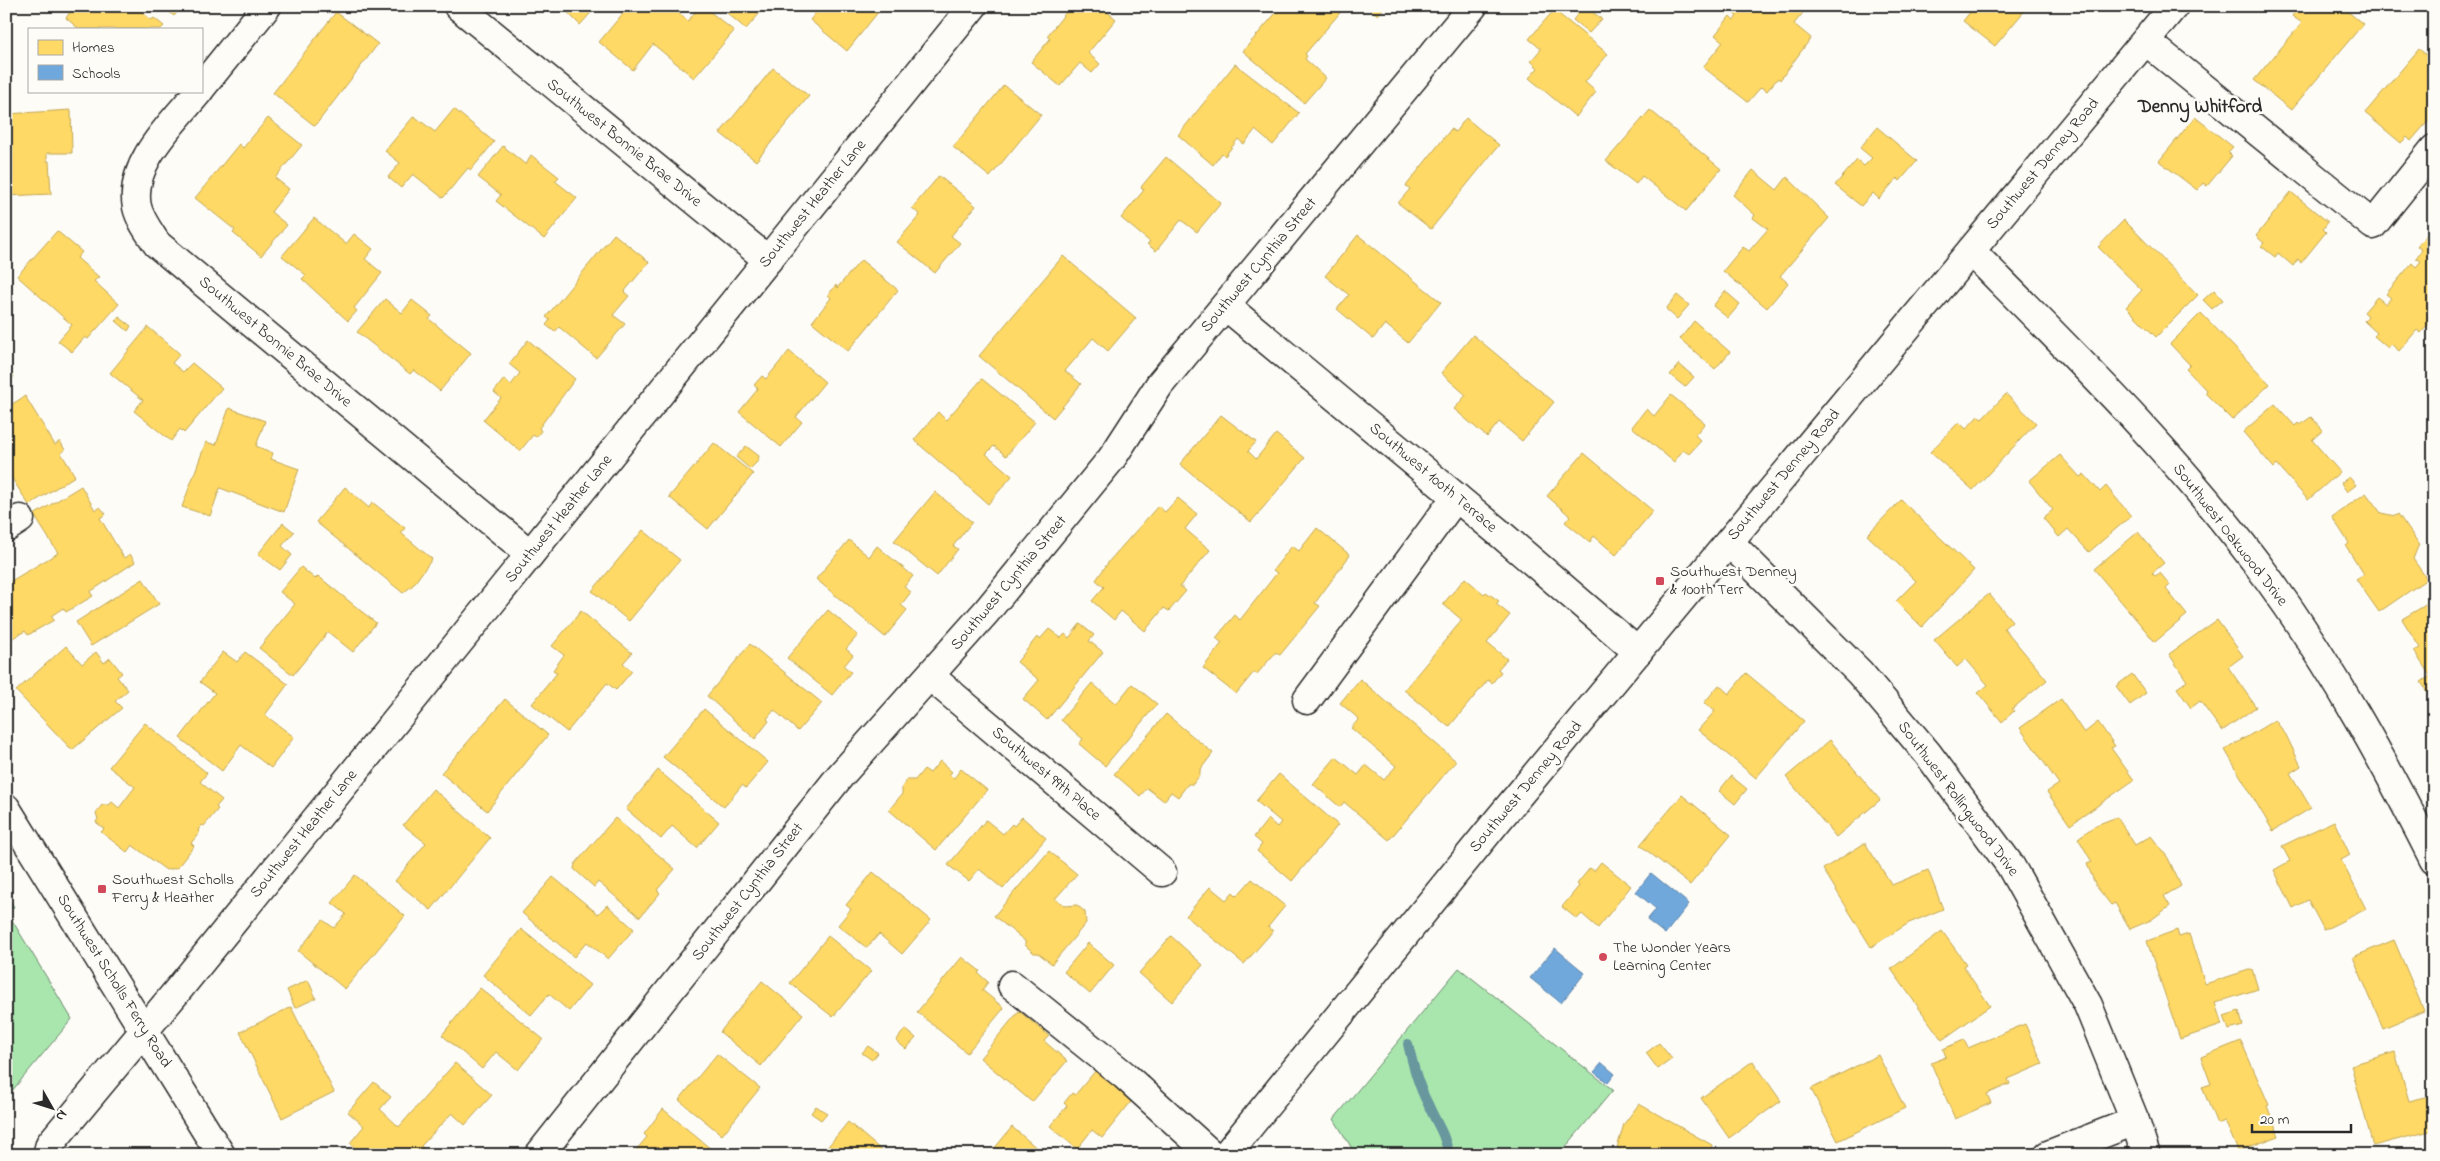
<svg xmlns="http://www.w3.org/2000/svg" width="2440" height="1161" font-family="'Indie Flower',sans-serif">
<rect width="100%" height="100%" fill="#fdfcf7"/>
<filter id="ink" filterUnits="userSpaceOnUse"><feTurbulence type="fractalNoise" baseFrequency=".02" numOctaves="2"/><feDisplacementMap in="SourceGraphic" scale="10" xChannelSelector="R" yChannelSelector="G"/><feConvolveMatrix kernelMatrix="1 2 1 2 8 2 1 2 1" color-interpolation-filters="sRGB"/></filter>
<g filter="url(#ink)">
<g fill="#a9e6ad" stroke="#6a886c">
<polygon points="6,894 14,907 7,912 72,1019 6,1098"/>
<polygon points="1459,968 1613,1090 1559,1155 1356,1155 1334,1119"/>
</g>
<g fill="#ffd966" stroke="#bfa554">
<polygon points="74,6 135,6 151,20 154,18 164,26 161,29 79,29 66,18"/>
<polygon points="162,6 182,6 174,16"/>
<polygon points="561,6 597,6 580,25"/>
<polygon points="629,6 670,6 688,21 700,6 703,6 734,31 694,78 653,44 633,70 599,42"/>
<polygon points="733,6 749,6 759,14 746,29 727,13"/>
<polygon points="821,6 883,6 847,51 810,20"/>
<polygon points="1071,6 1100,6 1116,19 1088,53 1100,64 1092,73 1080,63 1060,86 1031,62 1050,39 1047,36"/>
<polygon points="1282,6 1344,8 1305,54 1307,56 1305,59 1326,78 1304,103 1243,51"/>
<polygon points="1366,6 1385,6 1378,15"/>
<polygon points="1584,6 1602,19 1589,33 1573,20"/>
<polygon points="1735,6 1803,6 1806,9 1794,24 1811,38 1780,80 1778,78 1767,91 1761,87 1748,102 1703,67 1723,42 1715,35 1730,16 1734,20 1737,16 1730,11"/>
<polygon points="1975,6 2033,6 2029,11 2026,9 1995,46 1963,21"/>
<polygon points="2300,6 2341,6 2363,24 2291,110 2254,80 2302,23 2292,16"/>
<polygon points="1554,10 1608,54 1585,82 1596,92 1576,117 1529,78 1538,68 1531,61 1541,49 1529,39"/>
<polygon points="336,12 378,44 315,126 273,93"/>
<polygon points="2419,49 2434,61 2434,114 2411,141 2407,137 2401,143 2365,113"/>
<polygon points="1235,64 1299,113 1273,145 1255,130 1244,144 1238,139 1225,156 1222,153 1213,165 1178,135"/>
<polygon points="773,68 809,96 756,161 720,133"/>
<polygon points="1004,85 1041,115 990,177 953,147"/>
<polygon points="454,109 494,142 471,170 468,168 443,198 413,174 401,188 388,177 400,163 385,151 414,116 435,132"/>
<polygon points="71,110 72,153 47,153 47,161 49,161 51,194 6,196 6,114"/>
<polygon points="1650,110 1721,169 1686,211 1642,176 1636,184 1606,161"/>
<polygon points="2195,117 2233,147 2228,152 2232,156 2207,186 2203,183 2197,190 2159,161"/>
<polygon points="268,118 302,145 275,178 289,189 271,212 287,225 261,256 233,233 235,230 195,198 239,144 243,148"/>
<polygon points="1466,118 1499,145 1431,229 1398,203 1410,189 1406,186 1451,129 1455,132"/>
<polygon points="1877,127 1917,161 1900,181 1897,178 1879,199 1873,193 1861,206 1835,185 1857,160 1864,166 1872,158 1860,148"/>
<polygon points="503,146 526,165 531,155 559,177 555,181 577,198 544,239 496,201 501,195 478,177"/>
<polygon points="1166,157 1221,203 1197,232 1181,220 1156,251 1147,244 1150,242 1121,218 1144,190 1141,187"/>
<polygon points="1753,170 1777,190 1787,177 1829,218 1780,276 1788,283 1767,308 1723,271 1743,247 1749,251 1768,229 1753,218 1755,215 1733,195"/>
<polygon points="939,176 976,206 951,236 960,243 935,273 897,242 920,215 912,208"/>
<polygon points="2291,192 2328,222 2323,229 2326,232 2301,263 2298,259 2293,266 2278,253 2275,257 2261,246 2264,243 2256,236"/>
<polygon points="314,218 346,244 354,234 373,249 365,259 382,273 354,308 357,311 348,321 302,279 306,275 282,256"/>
<polygon points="2124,220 2198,295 2156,337 2126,307 2142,290 2098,247"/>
<polygon points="57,231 82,252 77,258 99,277 94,281 119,304 88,339 85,337 72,352 58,341 72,325 17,276"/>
<polygon points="2429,232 2434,235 2434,318 2421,333 2417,330 2399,351 2391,344 2388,348 2374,336 2377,333 2364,321 2368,316 2364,312 2377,297 2386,304 2391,298 2386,294 2412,263 2416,267 2421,261 2416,258 2422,250 2417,246"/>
<polygon points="614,234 649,262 624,292 629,296 613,315 625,324 596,358 559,327 555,332 546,325 550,320 546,317"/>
<polygon points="1358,235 1441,302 1408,343 1385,324 1373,339 1337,309 1349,295 1325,276"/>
<polygon points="1063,256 1136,318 1108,351 1093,338 1065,371 1081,384 1053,418 979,356"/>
<polygon points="861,260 898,290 848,351 812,322 831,298 828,295 836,285 837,288"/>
<polygon points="2214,290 2223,300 2212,309 2203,300"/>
<polygon points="1725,291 1740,304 1728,318 1713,306"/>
<polygon points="1677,295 1689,305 1677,319 1666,309"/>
<polygon points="385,299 402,313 412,300 432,316 429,319 471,353 440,391 414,370 410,374 357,332"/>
<polygon points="2201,313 2270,384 2232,420 2205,393 2207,391 2186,369 2190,365 2170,344"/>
<polygon points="119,317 131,326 128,331 116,321"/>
<polygon points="1694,321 1730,352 1715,369 1680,339"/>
<polygon points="148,327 180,354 172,363 183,372 192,363 222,388 184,433 180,429 171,441 134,411 143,400 110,373"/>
<polygon points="1473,335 1554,402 1522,441 1499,422 1487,437 1454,409 1466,395 1441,373"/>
<polygon points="528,340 575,379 539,428 541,431 536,437 533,435 520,451 483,420 501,398 494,392 504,379 511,385 520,373 509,364"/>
<polygon points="789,351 825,382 796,417 802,422 781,447 739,412 758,389 754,385 762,376 766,379"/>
<polygon points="6,364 14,377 6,381"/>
<polygon points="1679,364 1694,377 1685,387 1670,375"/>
<polygon points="982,379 1035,422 1006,456 994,446 986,454 1012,476 988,504 914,440 938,412 946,420"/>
<polygon points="2006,394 2036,423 1973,490 1930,452 1959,422 1966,429 1978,416 1982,419"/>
<polygon points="1671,395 1705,423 1695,435 1701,441 1689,454 1683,450 1674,462 1632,427 1646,409 1654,416"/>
<polygon points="25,396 55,445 60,441 65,450 61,453 75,476 29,505 6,469 6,408"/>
<polygon points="2275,404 2295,426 2298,423 2300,425 2311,417 2323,430 2312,440 2340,472 2308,500 2277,465 2274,468 2243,432"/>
<polygon points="229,408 265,421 256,446 273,453 271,459 299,469 284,512 220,488 210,516 182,507 206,442 216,445"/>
<polygon points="1221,415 1256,442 1248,451 1256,459 1276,434 1305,458 1251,522 1180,464"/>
<polygon points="714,443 753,474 708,529 669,497"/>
<polygon points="746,446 759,456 758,461 750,469 736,457"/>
<polygon points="1584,453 1653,511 1616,555 1594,536 1590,542 1565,522 1570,516 1547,496"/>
<polygon points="2060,455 2080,477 2084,474 2100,492 2106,486 2131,516 2089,552 2068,529 2059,537 2043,518 2053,510 2029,481"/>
<polygon points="2349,477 2356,485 2347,492 2341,483"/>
<polygon points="81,486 95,510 100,507 106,514 100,518 124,558 130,554 135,562 90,592 93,596 66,612 63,608 51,616 54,620 28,635 25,631 11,639 6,631 6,584 58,553 34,515"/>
<polygon points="345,487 369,508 372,502 405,528 401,533 432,559 413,585 403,593 316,522"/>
<polygon points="935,492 972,522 953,546 958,549 937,576 894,541"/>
<polygon points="2366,493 2381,513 2395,516 2398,514 2419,544 2413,559 2427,579 2379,612 2356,579 2364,574 2346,546 2349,543 2332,517"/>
<polygon points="1178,498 1197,514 1185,529 1210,550 1180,586 1186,591 1169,611 1164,608 1145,631 1121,611 1114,620 1092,601 1104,587 1096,580 1110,560 1158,506 1165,512"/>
<polygon points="1901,500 1974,570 1922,627 1896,601 1916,581 1867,535"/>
<polygon points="283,523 294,532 282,546 292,555 280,570 258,554"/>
<polygon points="1317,528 1350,555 1315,603 1320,606 1280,655 1276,652 1257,674 1254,672 1236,694 1203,668 1222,643 1216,638 1235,615 1240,620 1277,573 1273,570 1292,546 1299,551"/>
<polygon points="643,530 680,560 629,621 592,591"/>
<polygon points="2138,532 2164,563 2152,573 2155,576 2160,573 2170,585 2166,589 2187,615 2155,642 2094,569"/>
<polygon points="849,540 869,557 877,546 913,576 904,587 911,592 901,605 907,610 885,637 816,579"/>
<polygon points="301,567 315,579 318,576 376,623 353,652 328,632 293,675 259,648 295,604 280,592"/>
<polygon points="1465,578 1484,594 1486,592 1499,601 1496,604 1510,615 1487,643 1507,659 1498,669 1501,672 1492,683 1488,680 1449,727 1404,690 1462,620 1443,604"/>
<polygon points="143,579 159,604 91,646 76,622"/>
<polygon points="1989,594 2012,621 2004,628 2047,680 2012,709 2014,711 2002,722 1978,693 1988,685 1966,659 1957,667 1934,640"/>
<polygon points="2434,600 2434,703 2421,682 2430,676 2414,651 2420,648 2402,619"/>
<polygon points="828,610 858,635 846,649 853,655 844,666 851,672 832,695 787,658"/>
<polygon points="581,611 632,653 623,663 632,671 616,690 607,683 567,732 532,704 557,673 553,670 564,655 552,646"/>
<polygon points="2217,620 2243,656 2228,667 2256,707 2222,731 2200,701 2191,708 2177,688 2187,681 2169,654"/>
<polygon points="1080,624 1094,635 1089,641 1103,652 1047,720 1023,699 1039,680 1017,662 1037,637 1040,639 1049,629 1061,638 1065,634 1069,638"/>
<polygon points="750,644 822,703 798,731 774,710 767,719 769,721 755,739 707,696"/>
<polygon points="66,646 82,664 96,652 104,663 110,658 122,673 117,677 128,690 115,701 122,708 72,750 16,691"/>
<polygon points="223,652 237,662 245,652 288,684 265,715 294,737 271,768 241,745 222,771 180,738 215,693 200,682"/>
<polygon points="1746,673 1804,721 1756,778 1698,730 1715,711 1704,703 1719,685 1729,694"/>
<polygon points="2132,674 2146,693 2130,705 2116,686"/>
<polygon points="1360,679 1456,761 1389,840 1344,802 1340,807 1313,784 1336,757 1358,775 1366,765 1384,780 1396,766 1351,728 1359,719 1340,703"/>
<polygon points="1092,683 1116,704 1132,684 1157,704 1105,766 1079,744 1083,739 1061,720"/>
<polygon points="505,699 548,735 487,811 441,773"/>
<polygon points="2061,699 2084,733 2098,722 2115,746 2111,748 2134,780 2070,825 2047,792 2059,784 2020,728"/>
<polygon points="704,709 768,762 746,788 742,785 724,807 663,757"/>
<polygon points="1166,714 1213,753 1200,770 1200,775 1193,784 1188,784 1178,797 1171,792 1164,801 1147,788 1140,796 1114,774"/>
<polygon points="2275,720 2286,735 2301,766 2290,773 2311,808 2273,831 2225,750"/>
<polygon points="145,723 207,773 200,782 222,800 216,807 218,809 204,826 202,825 198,830 200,832 191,843 194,846 177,868 166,870 132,845 127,852 101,832 104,829 96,822 98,819 96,813 102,805 109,805 112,802 119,808 135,787 109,767"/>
<polygon points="1830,740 1880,800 1836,837 1786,777"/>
<polygon points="940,761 952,772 949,775 954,778 961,769 987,790 936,850 889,810 902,794 902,787 907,780 915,780 924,769 930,773"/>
<polygon points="658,770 719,822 697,848 672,826 661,839 626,809"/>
<polygon points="1279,774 1338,825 1292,881 1257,851 1262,844 1254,837 1268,819 1277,827 1281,822 1256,801"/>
<polygon points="1731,776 1747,789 1735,804 1719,791"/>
<polygon points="433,789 490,838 431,910 395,881 426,843 403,825"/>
<polygon points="1682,795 1731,835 1690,885 1640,845"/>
<polygon points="1022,817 1046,838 1003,889 979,869 969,881 948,865 986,820 1003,834 1012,824 1014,826"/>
<polygon points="2117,817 2135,845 2151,836 2168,858 2181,886 2164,896 2170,906 2151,920 2130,929 2115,903 2111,905 2096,886 2087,864 2092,862 2078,838 2096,825"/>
<polygon points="615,818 675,869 657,890 660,893 640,917 598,882 594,887 574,869 575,864"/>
<polygon points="2334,821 2350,855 2341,860 2366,909 2324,930 2308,900 2293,908 2274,870 2290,861 2282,846"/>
<polygon points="1865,843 1892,885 1928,870 1943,909 1909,923 1871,947 1823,869"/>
<polygon points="1049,851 1077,874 1055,899 1066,906 1077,905 1085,912 1086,923 1052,964 1038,953 1034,953 1025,945 1025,941 994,916"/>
<polygon points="1601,862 1631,886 1598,928 1582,914 1577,919 1562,907 1579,886 1577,884 1590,868 1594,871"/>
<polygon points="873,872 931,920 902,954 879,934 867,948 838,925 851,909 846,905"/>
<polygon points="355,875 405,916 345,989 298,951 323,920 334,928 346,914 332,903"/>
<polygon points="553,877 598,914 607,905 634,929 608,959 587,942 574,957 522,913"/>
<polygon points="1252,879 1285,906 1268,927 1273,931 1244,964 1186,916 1210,887 1226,900 1233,892 1237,896"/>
<polygon points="521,929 590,985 569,1011 549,994 531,1015 483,975"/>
<polygon points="2177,930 2179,937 2189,934 2205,984 2252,969 2258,989 2215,1003 2222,1025 2180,1039 2147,941"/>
<polygon points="1942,931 1966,964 1963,966 1990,1006 1942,1040 1891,969"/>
<polygon points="828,936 871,971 833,1017 790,983"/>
<polygon points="1171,936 1203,965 1172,1002 1139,973"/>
<polygon points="2394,940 2424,1011 2383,1028 2353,957"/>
<polygon points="1088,943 1114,965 1090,994 1064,972"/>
<polygon points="962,957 980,971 978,973 988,982 982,990 1004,1008 967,1053 917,1012"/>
<polygon points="308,980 316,998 295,1008 287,990"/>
<polygon points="762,981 803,1014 761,1066 720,1032"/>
<polygon points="480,988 543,1039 518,1070 496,1052 482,1069 442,1035"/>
<polygon points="291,1007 334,1092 282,1118 240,1032"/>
<polygon points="1019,1011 1049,1036 1044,1041 1067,1061 1032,1102 980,1058"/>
<polygon points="2239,1011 2243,1026 2229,1030 2224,1016"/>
<polygon points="2025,1024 2043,1064 2008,1079 2010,1084 1987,1094 1991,1103 1955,1119 1931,1063 1946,1057 1943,1049 1964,1040 1968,1048"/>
<polygon points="905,1029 916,1038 906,1049 896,1041"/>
<polygon points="2241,1041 2269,1105 2267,1106 2279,1136 2238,1151 2225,1121 2217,1124 2202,1087 2211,1084 2201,1057"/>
<polygon points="1659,1043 1672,1059 1658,1069 1646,1053"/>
<polygon points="868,1046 878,1053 872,1060 862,1053"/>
<polygon points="2395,1052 2409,1101 2434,1095 2434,1130 2373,1146 2351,1065"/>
<polygon points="717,1054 760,1088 722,1135 679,1100"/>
<polygon points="1878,1055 1905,1108 1838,1141 1811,1089"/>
<polygon points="1753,1061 1781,1101 1729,1138 1701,1098"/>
<polygon points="455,1063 492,1095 465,1125 452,1113 421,1146 426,1151 423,1155 363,1155 350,1143 364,1126 348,1112 374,1082 391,1097 380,1109 399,1127"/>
<polygon points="1102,1063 1138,1093 1102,1138 1092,1130 1077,1149 1050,1126 1067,1106 1064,1103 1072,1093 1075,1095"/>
<polygon points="1639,1104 1712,1145 1710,1155 1630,1155 1617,1148 1624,1124"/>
<polygon points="816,1106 827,1113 821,1120 811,1113"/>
<polygon points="663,1109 718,1155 632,1155 647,1137 644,1134"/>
<polygon points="848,1122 887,1155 821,1155"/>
<polygon points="1012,1127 1045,1155 989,1155"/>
<polygon points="2309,1150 2310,1155 2294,1155"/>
</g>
<g fill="#6fa8dc" stroke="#5b82a7">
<polygon points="1651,873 1689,904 1665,934 1647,920 1656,909 1636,892"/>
<polygon points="1555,948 1585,973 1561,1003 1530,978"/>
<polygon points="1602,1063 1615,1074 1608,1083 1594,1072"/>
</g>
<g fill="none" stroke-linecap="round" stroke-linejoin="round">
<path stroke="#67979e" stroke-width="10" d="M 1408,1044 C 1413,1065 1418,1085 1428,1104 C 1437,1125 1444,1131 1449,1155"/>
<defs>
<g id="minor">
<polyline points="458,6 768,260"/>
<polyline points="2146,41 2373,225 2434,149"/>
<polyline points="201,88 267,6"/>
<path d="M 199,91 C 174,122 128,163 137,207 C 140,220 150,233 157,244 L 530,554"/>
<path d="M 1971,251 C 2075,356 2182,460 2269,580 C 2333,668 2385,763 2434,860"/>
<polyline points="1226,306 1503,536 1638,652"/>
<polyline points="6,528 20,519"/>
<polyline points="1729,542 1860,673 1928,754 2010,865 2088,1005 2135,1121 2146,1155"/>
<polyline points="930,676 1162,872"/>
<polyline points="1307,700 1456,497"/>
<polyline points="1012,985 1124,1075 1212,1155"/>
<polyline points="47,1155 50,1144 178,990 973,6"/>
<polyline points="539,1155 840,776 986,612 1112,458 1160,384 1473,6"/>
<polyline points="1226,1155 1498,820 2174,6"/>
<polyline points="2048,1155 2135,1121"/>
</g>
<polyline id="major" points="6,808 221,1155"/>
</defs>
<use href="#minor" stroke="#2b2b2b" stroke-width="31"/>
<use href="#major" stroke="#2b2b2b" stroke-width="31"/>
<use href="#minor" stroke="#fdfcf7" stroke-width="28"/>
<use href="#major" stroke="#fdfcf7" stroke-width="28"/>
</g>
</g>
<g fill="#d1495b" stroke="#fdfcf7" stroke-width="2">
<rect x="1655" y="576" width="10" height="10" rx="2.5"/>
<rect x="97" y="884" width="10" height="10" rx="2.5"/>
<circle cx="1603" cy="957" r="5"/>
</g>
<g text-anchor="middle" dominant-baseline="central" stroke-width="5" stroke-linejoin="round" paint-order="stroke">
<g font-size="16" fill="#2b2b2b" stroke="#fdfcf7">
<text transform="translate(624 143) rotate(39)">Southwest Bonnie Brae Drive</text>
<text transform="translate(2043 164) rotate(-50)">Southwest Denney Road</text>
<text transform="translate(813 204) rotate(-51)">Southwest Heather Lane</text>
<text transform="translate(1259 265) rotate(-50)">Southwest Cynthia Street</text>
<text transform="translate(275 342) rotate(40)">Southwest Bonnie Brae Drive</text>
<text transform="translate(1784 475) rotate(-50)">Southwest Denney Road</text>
<text transform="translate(1433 478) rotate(40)">Southwest 100th Terrace</text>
<text transform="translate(559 519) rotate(-51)">Southwest Heather Lane</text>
<text transform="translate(2230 535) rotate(52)">Southwest Oakwood Drive</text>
<text transform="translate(1009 583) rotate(-50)">Southwest Cynthia Street</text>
<text transform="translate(1046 774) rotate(40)">Southwest 99th Place</text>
<text transform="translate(1526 787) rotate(-50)">Southwest Denney Road</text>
<text transform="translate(1958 799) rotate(53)">Southwest Rollingwood Drive</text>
<text transform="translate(304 834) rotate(-51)">Southwest Heather Lane</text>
<text transform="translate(748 892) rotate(-52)">Southwest Cynthia Street</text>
<text transform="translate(114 981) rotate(58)">Southwest Scholls Ferry Road</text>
</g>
<g font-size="16" fill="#2b2b2b" stroke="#fdfcf7" text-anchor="start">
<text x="1670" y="572">Southwest Denney<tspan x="1670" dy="18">&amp; 100th Terr</tspan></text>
<text x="112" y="880">Southwest Scholls<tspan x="112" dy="18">Ferry &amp; Heather</tspan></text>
<text x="1613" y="948">The Wonder Years<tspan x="1613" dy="18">Learning Center</tspan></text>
</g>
<g font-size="19" font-weight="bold" fill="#2b2b2b" stroke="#fdfcf7">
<text x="2200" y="107">Denny Whitford</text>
</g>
</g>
<rect width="2440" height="1161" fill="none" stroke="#fdfcf7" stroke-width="25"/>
<rect x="12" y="12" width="2415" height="1136" fill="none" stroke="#2b2b2b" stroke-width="2" filter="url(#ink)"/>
<rect x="28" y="28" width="175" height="65" fill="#fdfcf7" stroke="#a9a8a5"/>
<rect x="38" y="40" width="25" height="15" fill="#ffd966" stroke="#a9a8a5"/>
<text x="72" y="52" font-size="15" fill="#2b2b2b">Homes</text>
<rect x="38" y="65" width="25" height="15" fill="#6fa8dc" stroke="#a9a8a5"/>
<text x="72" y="78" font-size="15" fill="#2b2b2b">Schools</text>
<g transform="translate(52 1108) rotate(129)" stroke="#fdfcf7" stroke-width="4" paint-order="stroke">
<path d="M0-4L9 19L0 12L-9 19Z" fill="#2b2b2b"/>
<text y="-8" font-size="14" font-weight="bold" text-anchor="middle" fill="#2b2b2b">N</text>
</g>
<path d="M2252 1124v8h99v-8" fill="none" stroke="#2b2b2b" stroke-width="2.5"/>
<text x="2260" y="1124" font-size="15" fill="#2b2b2b" stroke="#fdfcf7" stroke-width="4" paint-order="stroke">20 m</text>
</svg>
